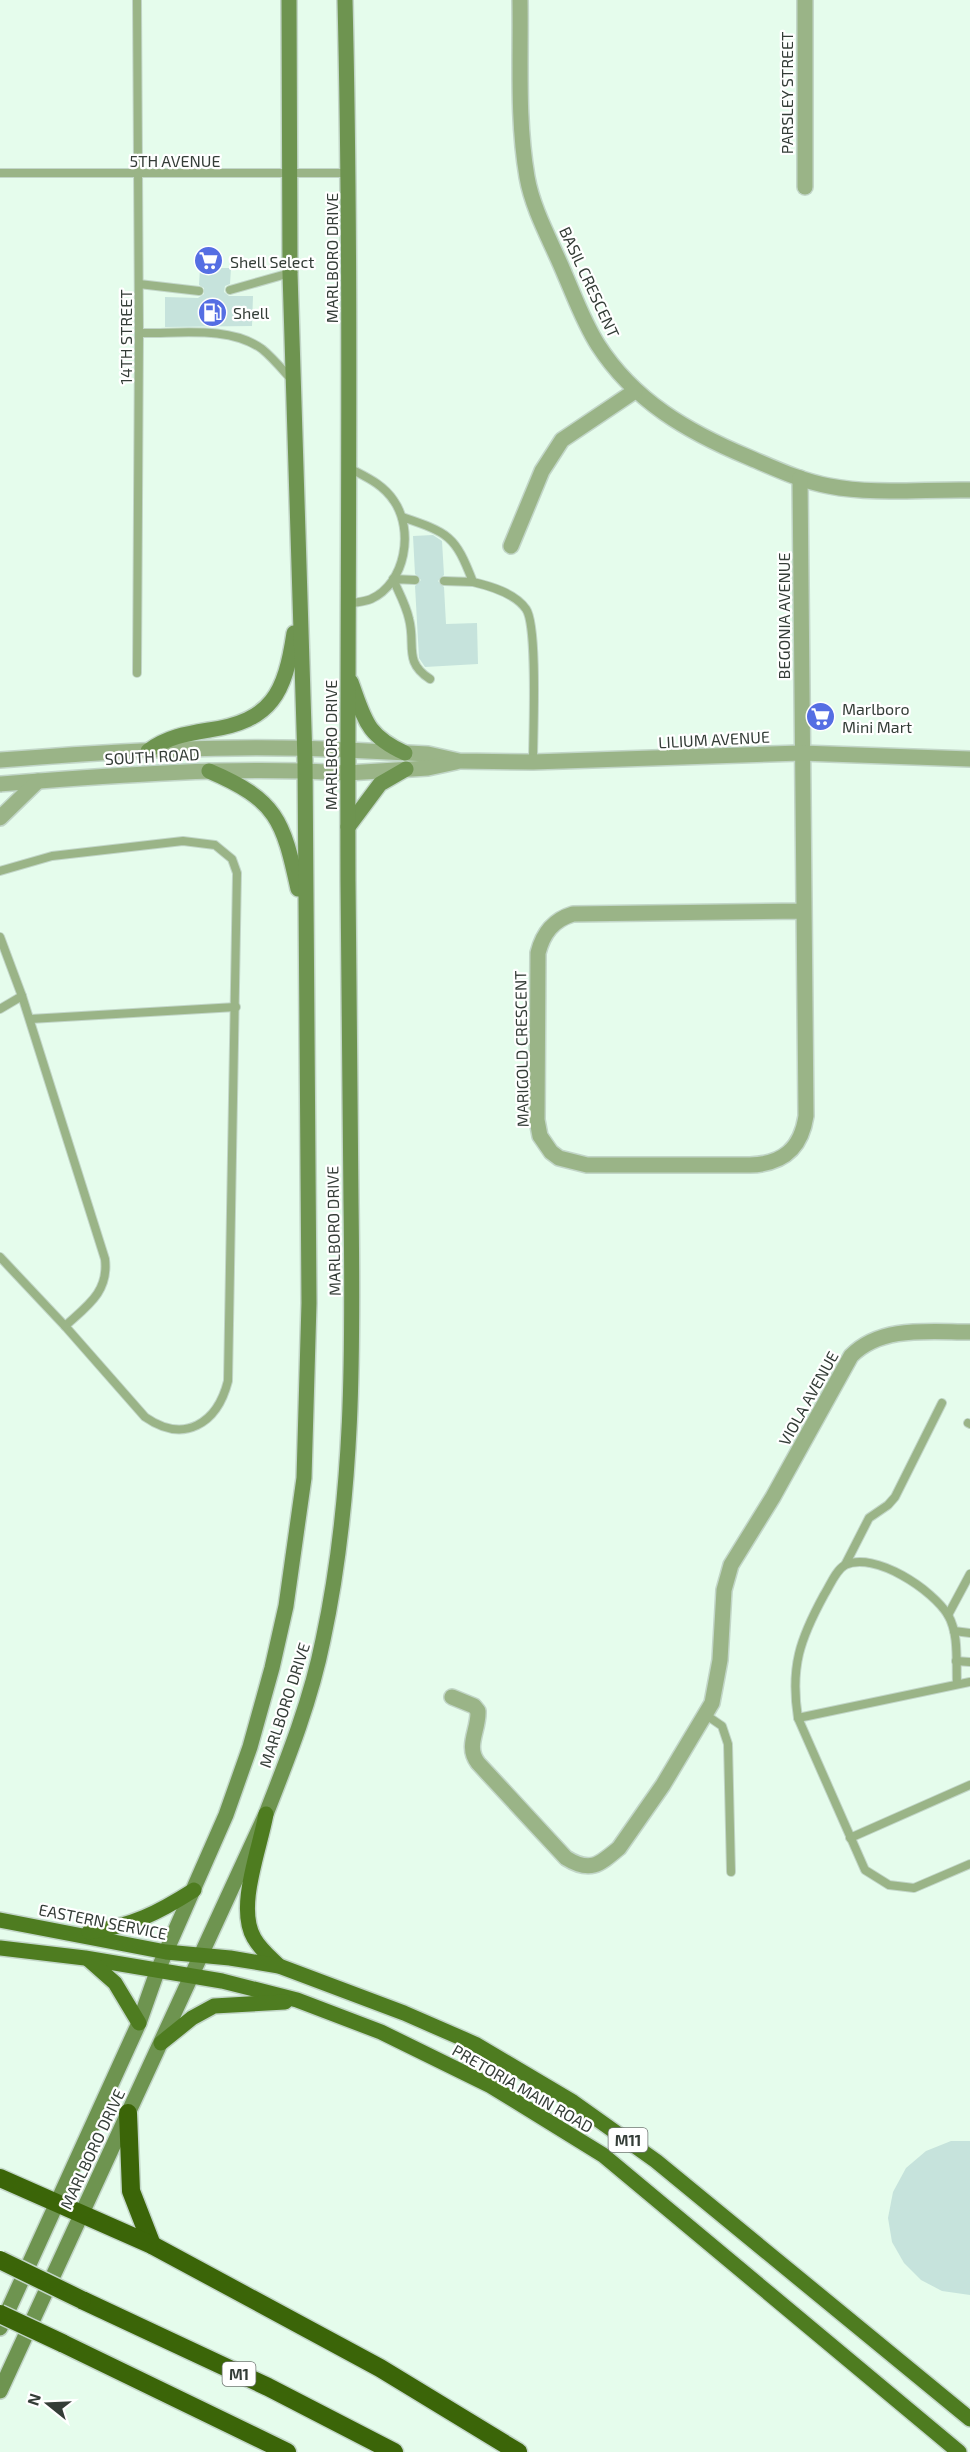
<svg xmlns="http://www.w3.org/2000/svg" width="970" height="2452" font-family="'Exo 2',sans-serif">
<rect width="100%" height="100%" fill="#e5fcec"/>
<g fill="#c6e3dc">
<polygon points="200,268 231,268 230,284 225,286 224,292 229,296 253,296 252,326 165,327 165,297 198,298 204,294 204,288 199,285"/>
<polygon points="433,535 442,541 444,575 438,581 444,587 446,624 477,623 478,664 425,667 419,658 415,586 421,580 415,574 413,536"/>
<polygon points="951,2141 970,2141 970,2295 942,2291 921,2280 904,2263 892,2242 888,2218 893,2192 906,2168 926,2151"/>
</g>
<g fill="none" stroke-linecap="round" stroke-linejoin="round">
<defs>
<g id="service">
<polyline points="0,173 349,173"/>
<polyline points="139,284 199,291"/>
<polyline points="230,290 290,273"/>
<path d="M 139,333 C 177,334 229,325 262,349 C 272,357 282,369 291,379"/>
<path d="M 402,517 C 449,533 455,535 473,582 C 490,586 515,593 526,609 C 538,626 533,735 533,762"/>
<path d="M 415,580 L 393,579 C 399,593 406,605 409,619 C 416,645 403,662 430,679"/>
<polyline points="444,581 473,582"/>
<path d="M 348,604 C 355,602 364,602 371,599 C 406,583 414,530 394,501 C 383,484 366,477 349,468"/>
<polyline points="137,673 139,333 137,0"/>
<path d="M 0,871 L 52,856 L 183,841 L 215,845 L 232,859 L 237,873 L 228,1381 C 217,1424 184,1444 145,1417 L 65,1326 C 87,1306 109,1292 105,1259 L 22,996 L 0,937"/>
<polyline points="0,1009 22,996"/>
<polyline points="30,1019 236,1007"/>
<polyline points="0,1257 65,1326"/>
<polyline points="968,1423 970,1424"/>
<polyline points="845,1565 869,1518 888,1505 895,1497 942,1403"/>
<polyline points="948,1615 970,1574"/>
<polyline points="954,1631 970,1633"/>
<polyline points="956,1661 970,1662"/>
<path d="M 957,1683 C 956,1661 959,1634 948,1615 C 933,1590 875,1551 845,1565 C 835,1571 830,1586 824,1595 C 800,1639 790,1667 798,1718 L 865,1870 L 889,1885 L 914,1888 L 970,1864"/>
<polyline points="706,1715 722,1726 728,1744 731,1872"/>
<polyline points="798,1718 970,1682"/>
<polyline points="850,1838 970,1785"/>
</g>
<g id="minor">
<path d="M 520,0 C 521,59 517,119 527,177 C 533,211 552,243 565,275 C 575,298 584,323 598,345 C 634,401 688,432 748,457 C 774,468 801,481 829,486 C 875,495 924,489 970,490"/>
<polyline points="805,0 805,187"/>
<path d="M 800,478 L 806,1116 C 801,1149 783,1164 750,1165 L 587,1165 L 559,1158 L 551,1152 L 540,1136 L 537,1120 L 538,953 C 543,933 553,920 573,914 L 803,911"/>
<polyline points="511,546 542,471 562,440 635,391"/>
<polyline points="347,750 428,754 459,761 533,762 801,753 970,759"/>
<polyline points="347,773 428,768 456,762"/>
<path d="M 452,1697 L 474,1706 L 478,1711 C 479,1730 465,1746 478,1763 L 566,1858 C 590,1873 599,1865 619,1848 L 663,1785 L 712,1703 L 720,1660 L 724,1590 L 731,1565 L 773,1497 L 851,1356 C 881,1325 931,1332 970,1332"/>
</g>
<g id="tertiary">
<path d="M 0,760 C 115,751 232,744 347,750"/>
<path d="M 0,784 C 116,775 231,766 347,773"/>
<polyline points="0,818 38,781"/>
</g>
<g id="secondary">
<path d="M 351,682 C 365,720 366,735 405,753"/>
<path d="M 148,751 C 167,737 185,734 209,730 C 272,721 285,693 294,633"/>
<path d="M 209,771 C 277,800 283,820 298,889"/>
<polyline points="348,827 380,784 406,769"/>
<polyline points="0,2328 139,2023 157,1972 226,1815 250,1747 272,1668 286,1606 304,1478 309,1303 305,761 290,273 289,0"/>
<path d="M 0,2391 L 266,1814 C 288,1758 311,1700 323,1640 C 354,1496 353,1349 351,1202 C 349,1095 348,988 348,881 C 347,587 352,294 345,0"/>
</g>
<g id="primary">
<path d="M 266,1814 C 260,1849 236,1907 254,1938 C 260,1949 271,1958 279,1966"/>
<polyline points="0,1920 166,1952 230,1958 279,1966 404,2013 475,2044 573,2102 656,2161 970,2419"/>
<path d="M 89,1932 C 132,1926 158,1913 194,1890"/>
<polyline points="0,1948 85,1958 222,1981 297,2000 381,2032 491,2086 603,2155 959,2452"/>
<polyline points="89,1960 115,1983 139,2023"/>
<polyline points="161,2043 192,2018 214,2006 285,2002"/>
</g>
<g id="motorway">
<polyline points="128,2113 131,2191 152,2245"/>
<polyline points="0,2178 152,2245 380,2368 518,2452"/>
<polyline points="82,2300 268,2387 394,2452"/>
<polyline points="62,2343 287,2452"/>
</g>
</defs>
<use href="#service" stroke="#c2d6c8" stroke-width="10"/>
<use href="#minor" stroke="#c2d6c8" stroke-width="18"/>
<use href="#tertiary" stroke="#c2d6c8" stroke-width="18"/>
<use href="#secondary" stroke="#c2d6c8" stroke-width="18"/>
<use href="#primary" stroke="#c2d6c8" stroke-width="18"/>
<use href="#motorway" stroke="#c2d6c8" stroke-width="21"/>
<use href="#service" stroke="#9ab487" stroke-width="8"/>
<use href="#minor" stroke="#9ab487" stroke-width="15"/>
<use href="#tertiary" stroke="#9ab487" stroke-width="15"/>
<use href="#secondary" stroke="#6e9450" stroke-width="15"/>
<use href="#primary" stroke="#4e7c20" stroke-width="15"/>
<use href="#motorway" stroke="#3b6508" stroke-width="18"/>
<defs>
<g id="motorway-bridge">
<polyline points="0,2260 82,2300"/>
<polyline points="0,2314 62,2343"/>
</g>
</defs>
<use href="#motorway-bridge" stroke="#c2d6c8" stroke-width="21" stroke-linecap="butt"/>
<use href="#motorway-bridge" stroke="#3b6508" stroke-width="18"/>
</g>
<defs>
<symbol id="supermarket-disc" viewBox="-11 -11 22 22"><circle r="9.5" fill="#556ee3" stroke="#fff"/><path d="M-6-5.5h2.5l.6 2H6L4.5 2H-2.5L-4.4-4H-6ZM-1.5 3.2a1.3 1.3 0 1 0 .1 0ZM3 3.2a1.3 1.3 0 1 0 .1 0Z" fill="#fff"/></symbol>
<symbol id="fuel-disc" viewBox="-11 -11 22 22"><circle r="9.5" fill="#556ee3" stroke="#fff"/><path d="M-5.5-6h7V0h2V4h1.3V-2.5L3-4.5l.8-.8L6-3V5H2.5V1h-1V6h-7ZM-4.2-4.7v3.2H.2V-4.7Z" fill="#fff"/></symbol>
</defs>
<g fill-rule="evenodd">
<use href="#supermarket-disc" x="192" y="244" width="33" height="33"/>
<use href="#fuel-disc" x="196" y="296" width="33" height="33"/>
<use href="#supermarket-disc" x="804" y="700" width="33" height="33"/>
</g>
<g text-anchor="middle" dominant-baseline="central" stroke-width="4.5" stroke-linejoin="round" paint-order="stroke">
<g fill="#fff" stroke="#717773" stroke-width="1.5">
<rect x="608.5" y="2128" width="39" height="24" rx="4.5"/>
<rect x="222.5" y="2362" width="33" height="24" rx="4.5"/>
</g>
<g font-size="15" font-weight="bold" fill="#343d37">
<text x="628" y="2140">M11</text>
<text x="239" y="2374">M1</text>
</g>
<g font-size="16" fill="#343d37" stroke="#fff">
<text transform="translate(786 93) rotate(-90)">PARSLEY STREET</text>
<text x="175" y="160">5TH AVENUE</text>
<text transform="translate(331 258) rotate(-90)">MARLBORO DRIVE</text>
<text transform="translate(590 282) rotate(65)">BASIL CRESCENT</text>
<text transform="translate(125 337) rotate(-90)">14TH STREET</text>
<text transform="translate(783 616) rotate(-90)">BEGONIA AVENUE</text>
<text transform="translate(714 739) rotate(-3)">LILIUM AVENUE</text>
<text transform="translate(330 745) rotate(-90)">MARLBORO DRIVE</text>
<text transform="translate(152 756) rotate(-3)">SOUTH ROAD</text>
<text transform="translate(521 1049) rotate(-91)">MARIGOLD CRESCENT</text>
<text transform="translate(333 1231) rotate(-91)">MARLBORO DRIVE</text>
<text transform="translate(808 1398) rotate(-61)">VIOLA AVENUE</text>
<text transform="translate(284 1705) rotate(-72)">MARLBORO DRIVE</text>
<text transform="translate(103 1921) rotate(11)">EASTERN SERVICE</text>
<text transform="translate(523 2088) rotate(30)">PRETORIA MAIN ROAD</text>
<text transform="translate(92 2149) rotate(-65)">MARLBORO DRIVE</text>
</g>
<g font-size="16" fill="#343d37" stroke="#fff" text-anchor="start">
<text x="230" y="261">Shell Select</text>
<text x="233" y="312">Shell</text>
<text x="842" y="708">Marlboro<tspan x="842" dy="18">Mini Mart</tspan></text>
</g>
</g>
<g transform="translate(48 2404) rotate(288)" stroke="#ffffff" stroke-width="4.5" paint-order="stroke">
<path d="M0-4.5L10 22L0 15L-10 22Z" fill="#343d37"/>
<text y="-9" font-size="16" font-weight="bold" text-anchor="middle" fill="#343d37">N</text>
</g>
</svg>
